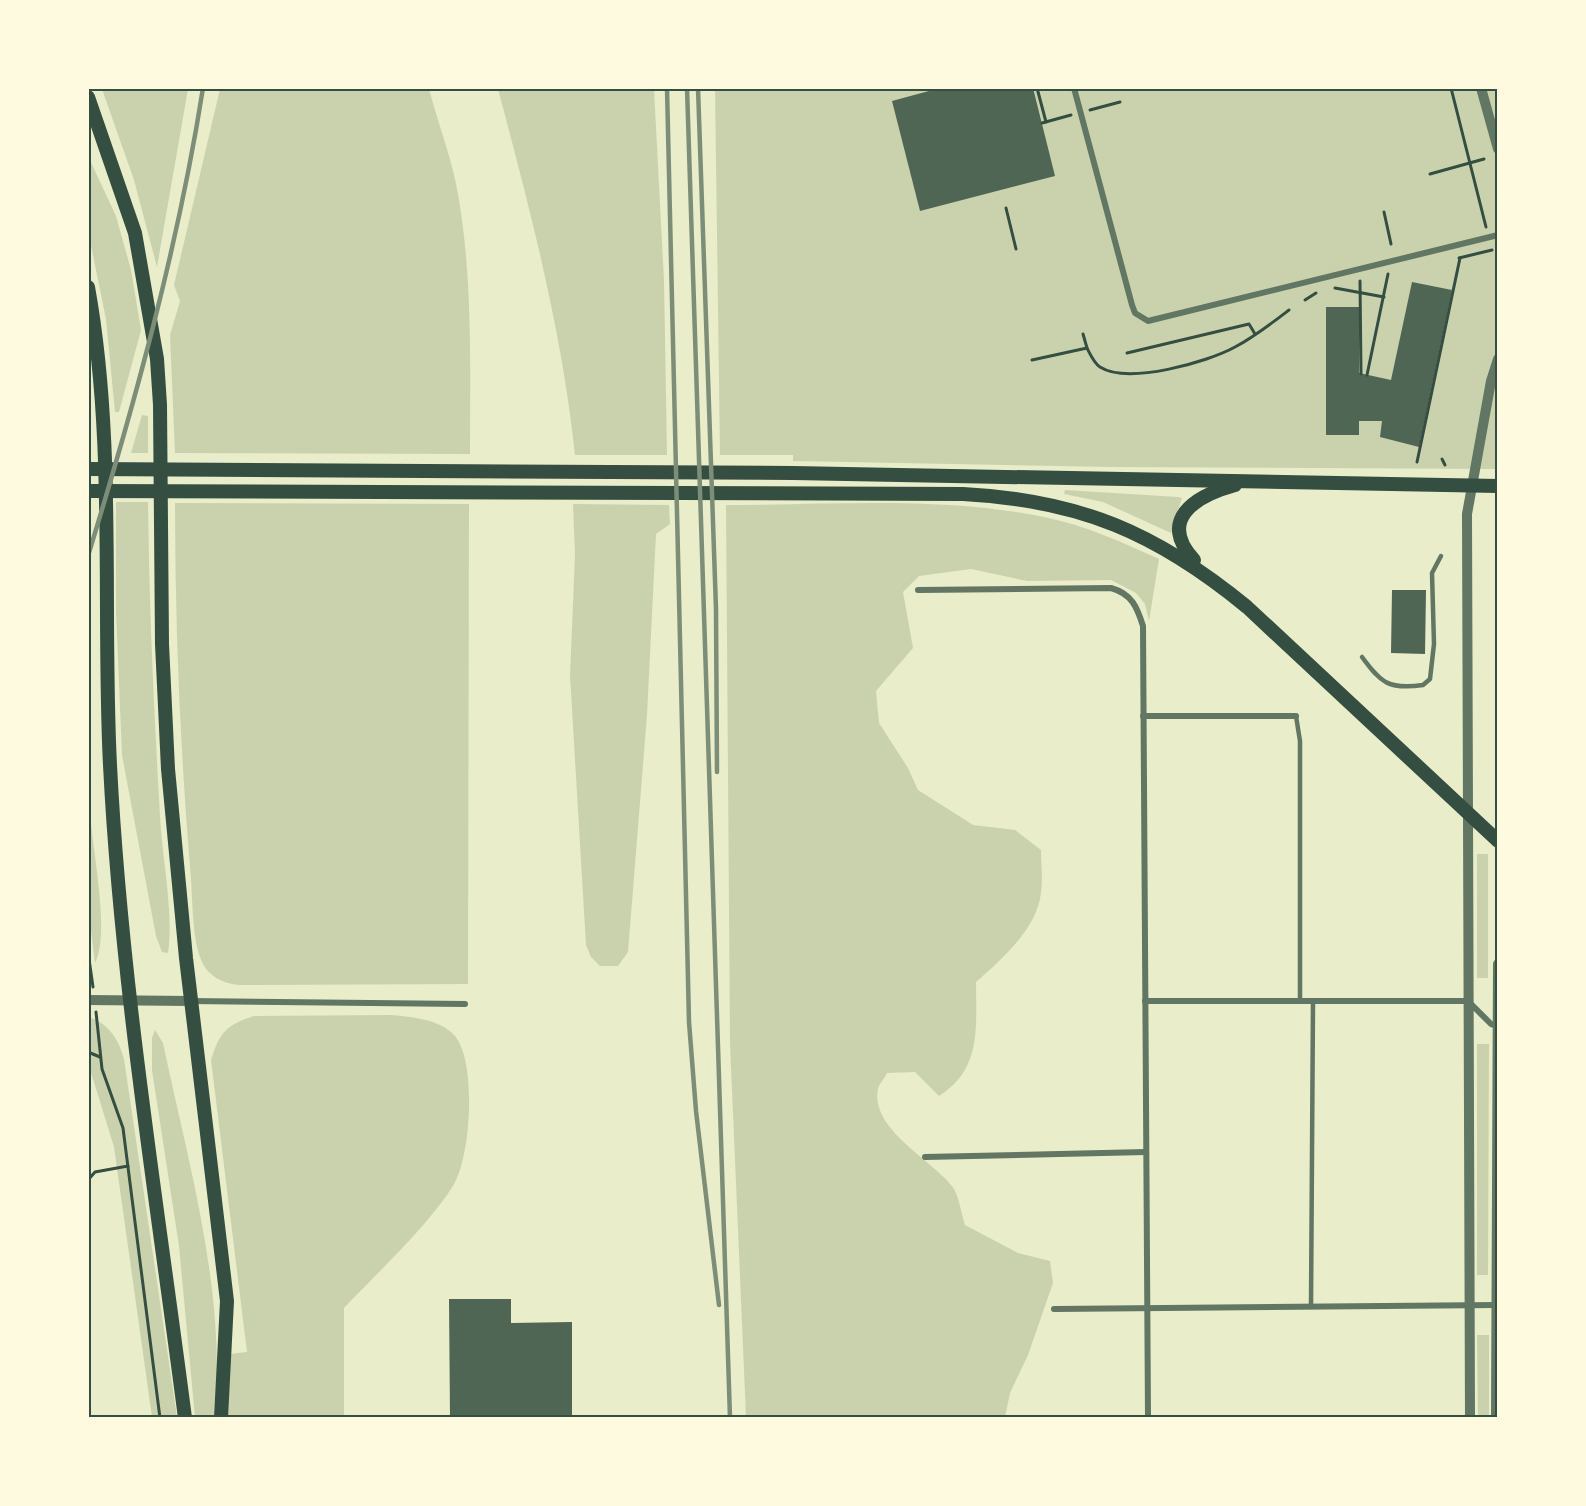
<svg xmlns="http://www.w3.org/2000/svg" width="1586" height="1506" font-family="Quicksand,sans-serif">
<rect width="100%" height="100%" fill="#e9edc9"/>
<g fill="#cad2ad">
<polygon points="102,89 188,89 157,267 134,180"/>
<path d="M 220,89 L 429,89 C 438,123 452,159 458,194 C 473,280 470,367 470,454 L 175,453 L 170,335 L 180,301 L 174,285 Z"/>
<path d="M 498,89 L 654,89 L 664,281 L 667,455 L 575,455 C 562,331 530,209 498,89 Z"/>
<polygon points="715,89 1497,89 1497,469 1110,467 793,461 793,455 720,455"/>
<polygon points="88,156 116,216 131,270 141,330 119,412 115,412 106,319 89,236"/>
<polygon points="142,415 148,416 148,453 131,453"/>
<polygon points="1065,490 1178,497 1182,498 1171,533 1103,502 1064,494"/>
<path d="M 116,502 L 148,502 C 149,607 154,712 160,816 C 162,858 174,913 168,953 L 162,952 L 156,936 L 122,755 L 116,612 Z"/>
<path d="M 175,503 L 469,504 L 468,984 L 238,985 C 223,983 209,977 202,962 C 191,938 193,893 190,867 C 180,746 175,624 175,503 Z"/>
<polygon points="573,504 669,505 670,524 656,534 647,715 628,952 618,966 600,966 591,957 586,945 570,675 575,555"/>
<path d="M 726,505 C 831,505 941,496 1044,517 C 1084,525 1122,542 1159,559 L 1149,621 L 1145,604 L 1136,593 L 1111,580 L 1027,581 L 971,569 L 919,576 L 903,592 L 913,648 L 876,691 L 879,723 L 908,768 L 918,790 L 973,825 L 1015,830 L 1041,850 C 1041,864 1043,879 1041,892 C 1038,928 1001,960 976,982 C 976,1027 982,1069 939,1096 L 915,1072 L 887,1073 C 885,1078 879,1084 878,1089 C 870,1129 931,1159 952,1186 C 959,1195 961,1213 965,1225 L 1018,1253 L 1050,1261 L 1053,1283 L 1028,1355 L 1010,1393 L 1005,1417 L 746,1417 L 730,1043 Z"/>
<path d="M 88,594 C 92,664 88,737 90,808 C 91,847 111,931 95,963 L 88,906 Z"/>
<rect x="1477" y="854" width="11" height="124"/>
<path d="M 391,1015 C 412,1017 440,1019 455,1036 C 477,1063 471,1157 453,1186 C 426,1228 379,1271 344,1308 L 344,1417 L 228,1417 L 230,1354 L 247,1352 L 211,1060 C 220,1032 226,1025 254,1016 Z"/>
<path d="M 88,1017 C 109,1023 119,1040 124,1059 L 177,1417 L 152,1417 L 114,1147 L 89,1066 Z"/>
<path d="M 155,1030 L 163,1043 C 189,1166 226,1291 215,1417 L 195,1417 L 179,1246 L 152,1070 L 152,1038 Z"/>
<polygon points="1477,1044 1489,1044 1488,1275 1477,1275"/>
<polygon points="1477,1335 1489,1335 1489,1417 1478,1417"/>
</g>
<g fill="#4f6655">
<polygon points="940,88 1033,88 1055,176 920,211 892,101"/>
<polygon points="1412,282 1452,290 1419,447 1380,437 1382,421 1359,421 1359,435 1326,435 1326,307 1360,307 1359,373 1391,380"/>
<polygon points="1392,590 1426,590 1425,654 1391,653"/>
<polygon points="449,1299 511,1299 511,1323 572,1322 572,1418 450,1418"/>
</g>
<g fill="none" stroke-linecap="round" stroke-linejoin="round">
<g stroke="#344e41" stroke-width="3">
<polyline points="1037,88 1046,122"/>
<polyline points="1451,88 1486,227"/>
<polyline points="1090,110 1120,102"/>
<polyline points="1042,123 1071,115"/>
<polyline points="1430,174 1484,159"/>
<polyline points="1006,208 1016,249"/>
<polyline points="1384,212 1391,244"/>
<polyline points="1459,258 1492,250"/>
<polyline points="1360,281 1361,374"/>
<polyline points="1335,288 1384,297"/>
<polyline points="1305,300 1316,293"/>
<path d="M 1087,348 C 1090,354 1094,363 1100,367 C 1128,385 1208,362 1235,347 C 1254,337 1272,323 1289,310"/>
<polyline points="1127,353 1249,324 1255,334"/>
<polyline points="1032,360 1087,348 1083,334"/>
<polyline points="1367,375 1388,274"/>
<polyline points="1442,459 1445,465"/>
<polyline points="1417,462 1460,258"/>
<polyline points="88,952 93,987"/>
<polyline points="96,1012 102,1069 123,1128 160,1418"/>
<polyline points="88,1052 100,1057"/>
<polyline points="88,1180 95,1172 128,1166"/>
<polyline points="88,1417 89,1418"/>
</g>
<g stroke="#617663" stroke-width="4.5">
<path d="M 1362,657 C 1381,683 1389,690 1423,685 L 1430,679 L 1434,644 L 1432,573 L 1441,556"/>
<polyline points="1296,716 1300,741 1300,1001"/>
<polyline points="1311,1307 1313,1001"/>
</g>
<g stroke="#617663" stroke-width="6">
<polyline points="1074,88 1132,305 1135,313 1148,321 1498,235"/>
<path d="M 918,590 L 1111,588 C 1132,594 1137,607 1143,626 L 1148,1418"/>
<polyline points="1143,716 1296,716"/>
<polyline points="190,1001 465,1004"/>
<polyline points="1145,1001 1468,1001 1491,1024 1498,1026"/>
<polyline points="925,1157 1146,1152"/>
<polyline points="1054,1309 1497,1305"/>
</g>
<g stroke="#617663" stroke-width="10">
<polyline points="1481,88 1498,149"/>
<polyline points="88,1000 190,1001"/>
<polyline points="1470,1418 1467,514 1491,381 1498,359"/>
<polyline points="1496,1418 1498,964"/>
</g>
<g stroke="#344e41" stroke-width="14">
<polyline points="88,97 135,233 157,359 160,405 162,644 168,769 186,958 227,1301 221,1418"/>
<path d="M 88,287 C 116,442 102,608 110,765 C 121,983 157,1201 185,1418"/>
<polyline points="88,469 793,473 1498,486"/>
<path d="M 88,491 L 963,494 C 1080,500 1157,533 1247,607 L 1498,841"/>
<path d="M 1194,560 C 1157,520 1195,496 1235,485"/>
</g>
<g stroke="#7c8e77" stroke-width="4.5">
<polyline points="667,88 689,1022 696,1111 719,1305"/>
<polyline points="687,88 730,1418"/>
<polyline points="698,88 716,609 717,772"/>
<path d="M 88,556 C 135,402 178,247 203,88"/>
</g>
</g>
<rect width="1586" height="1506" fill="none" stroke="#fefae0" stroke-width="180"/>
<rect x="90" y="90" width="1406" height="1326" fill="none" stroke="#344e41" stroke-width="2"/>
</svg>
